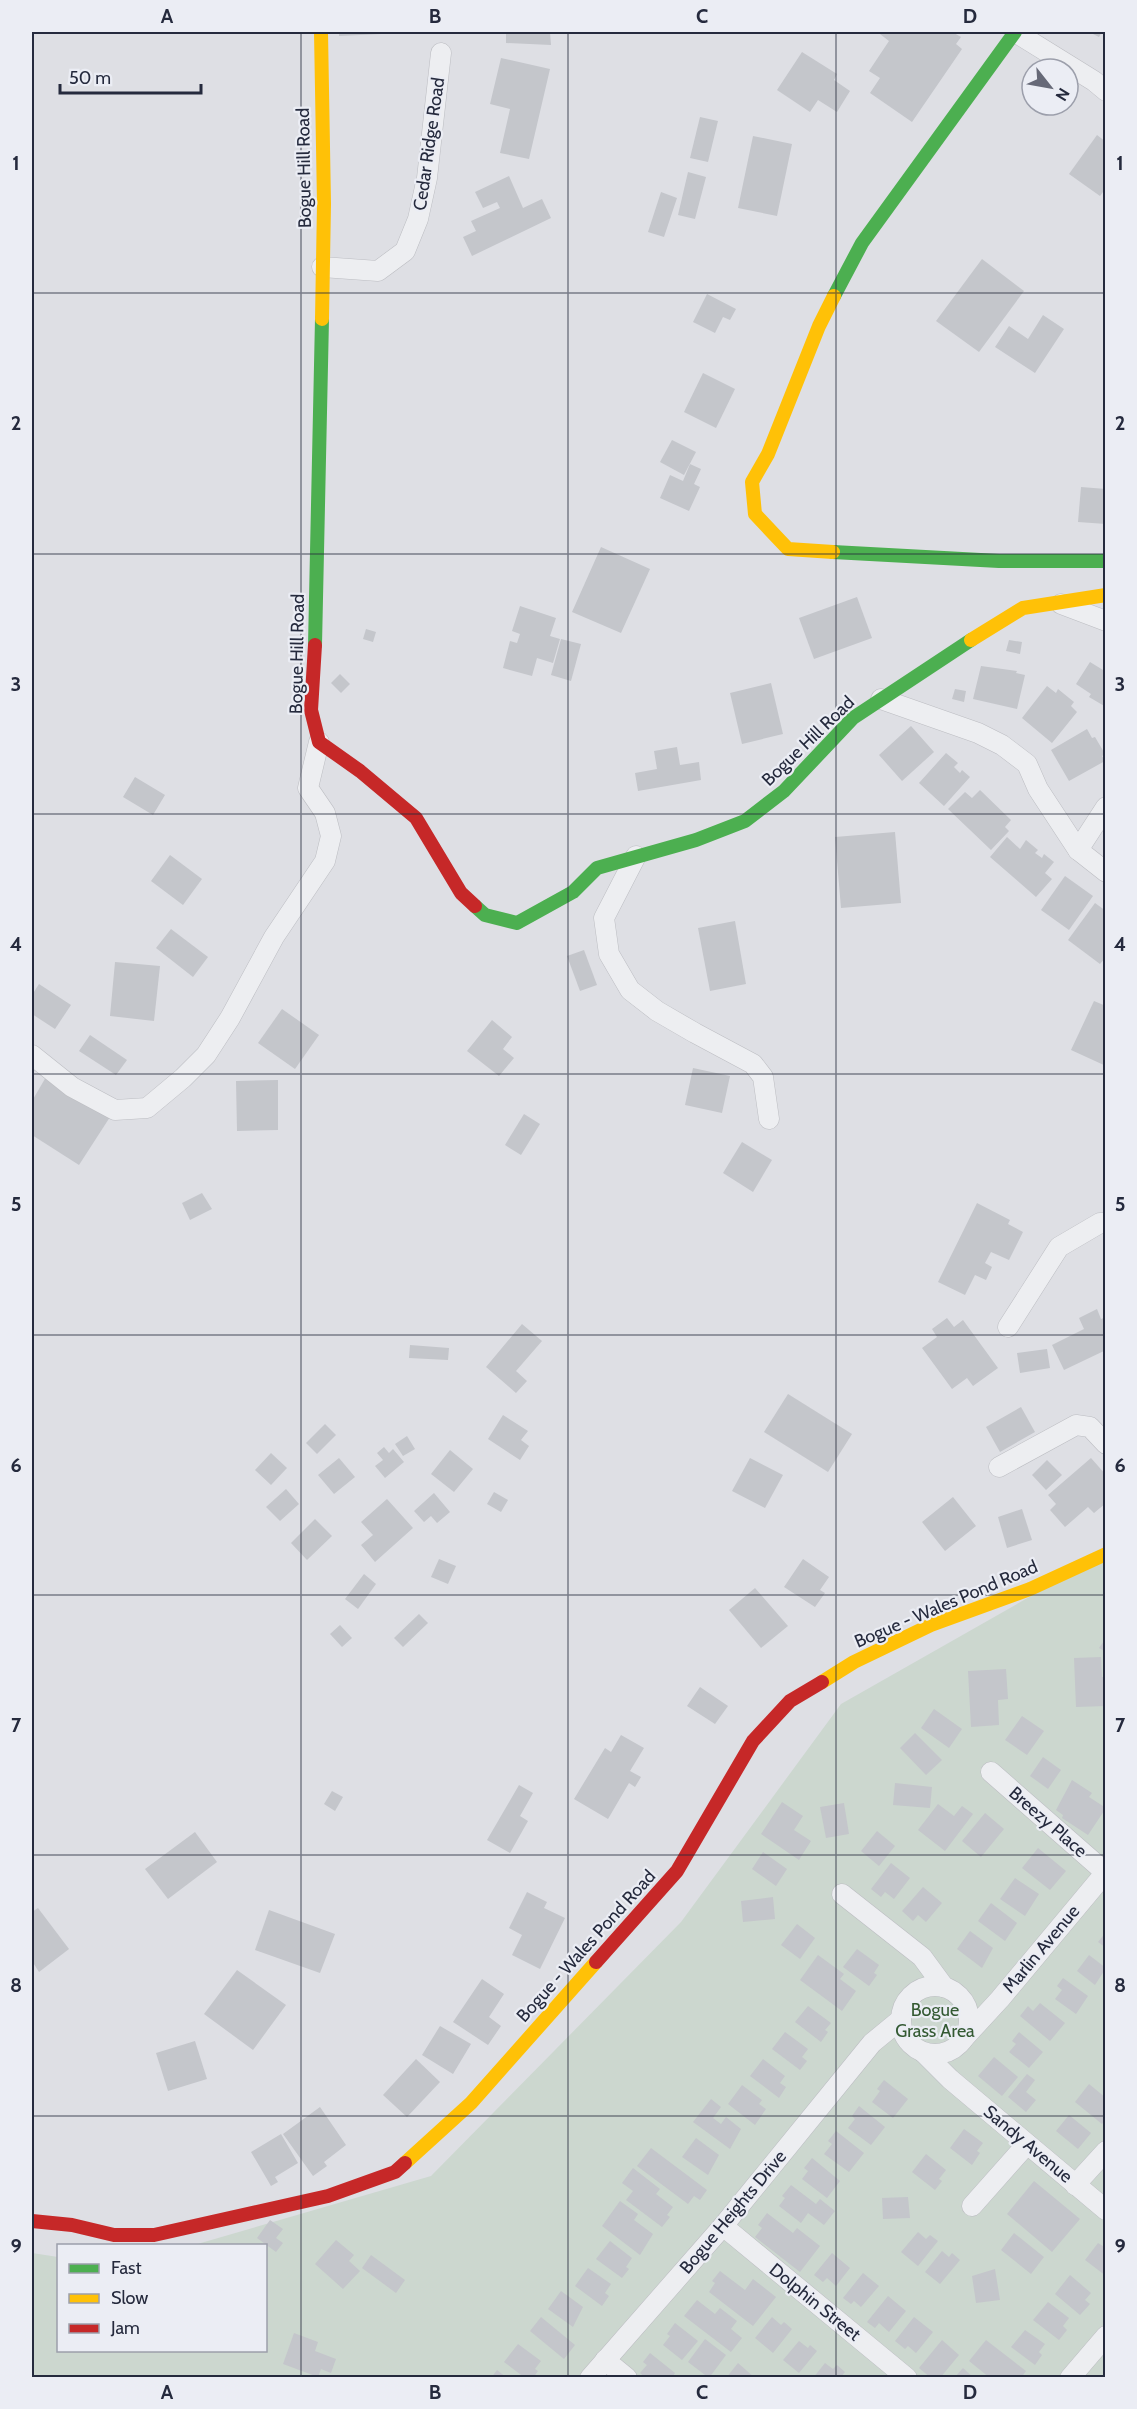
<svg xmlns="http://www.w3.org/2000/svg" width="1137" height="2409" font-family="Cabin,sans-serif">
<rect width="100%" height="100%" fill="#dedfe4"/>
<polygon fill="#ccd7cf" points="1105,1554 1105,2377 32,2377 32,2253 58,2257 58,2350 266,2350 266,2246 194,2245 431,2176 681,1922 841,1704"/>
<g fill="#c4c6cb">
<polygon points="339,32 380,32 381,34 339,36"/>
<polygon points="506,32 550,32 551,45 506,43"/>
<polygon points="882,32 956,32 954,33 961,37 956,44 962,49 912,122 870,93 880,78 869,71 889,41 880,34"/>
<polygon points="1089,32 1102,32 1099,37"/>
<polygon points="802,52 837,74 834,80 850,91 837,112 818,100 810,112 777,90"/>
<polygon points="501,58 550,69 529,159 500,153 510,109 490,104"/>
<polygon points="700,117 718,121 708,162 690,158"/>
<polygon points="1097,135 1106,142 1106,188 1100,196 1069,174"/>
<polygon points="753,136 792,144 777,216 738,208"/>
<polygon points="688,172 706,177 695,219 678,215"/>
<polygon points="509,176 523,208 542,199 551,218 472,256 463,237 476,231 471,221 500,208 497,202 483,208 475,192"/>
<polygon points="661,192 677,198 664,237 648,232"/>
<polygon points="982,259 1024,291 979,352 936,321"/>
<polygon points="707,294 736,309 730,320 723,317 715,333 693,322"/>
<polygon points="1043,315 1064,329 1035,373 995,347 1009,326 1028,339"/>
<polygon points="703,373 735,389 716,428 684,412"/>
<polygon points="672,440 696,452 684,475 660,462"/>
<polygon points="690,464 701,469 694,484 700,487 689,511 660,498 670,475 683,481"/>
<polygon points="1081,487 1106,489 1106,524 1078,522"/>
<polygon points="601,547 650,569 621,633 572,612"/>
<polygon points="857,597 872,638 814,659 799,618"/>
<polygon points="520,606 556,618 550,636 560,639 553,663 537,658 532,676 503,668 510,641 517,643 520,634 512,631"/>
<polygon points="366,629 376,632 373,642 363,639"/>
<polygon points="561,639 581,644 571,681 551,675"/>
<polygon points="1009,640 1022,642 1020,654 1006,651"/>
<polygon points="1090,662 1103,670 1106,666 1106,707 1089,697 1091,694 1076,684"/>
<polygon points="981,666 1017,671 1016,673 1025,675 1017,709 973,699"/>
<polygon points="340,674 350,684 341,693 331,683"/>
<polygon points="771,683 783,734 742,744 730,693"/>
<polygon points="1047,686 1056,693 1058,689 1074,702 1071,706 1077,712 1052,743 1022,718"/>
<polygon points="955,689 966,691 964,702 952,699"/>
<polygon points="911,726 934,752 902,781 879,755"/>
<polygon points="1087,729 1092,738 1095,737 1105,754 1102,756 1105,761 1069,781 1051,750"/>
<polygon points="677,747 680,765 699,762 701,780 638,791 635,773 657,769 654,751"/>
<polygon points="946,753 958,763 954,767 960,773 962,770 970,777 944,806 919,783"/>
<polygon points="135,777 165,795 153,815 123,797"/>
<polygon points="980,790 1011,820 1005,827 1009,831 991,850 948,809 965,792 972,798"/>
<polygon points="895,832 901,903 841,908 835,837"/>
<polygon points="1007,837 1020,849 1026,840 1038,850 1035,853 1042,858 1044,854 1054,862 1045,873 1052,879 1036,897 990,857"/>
<polygon points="170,855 202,879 183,905 151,881"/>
<polygon points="1065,876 1093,896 1069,930 1041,910"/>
<polygon points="1095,903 1106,911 1106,957 1100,964 1068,940"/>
<polygon points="735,921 746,984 710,991 698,928"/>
<polygon points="171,929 208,957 193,977 156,948"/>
<polygon points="584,950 597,985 580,991 567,956"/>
<polygon points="115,962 160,966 154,1021 110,1016"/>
<polygon points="39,984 71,1005 55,1029 32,1014 32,995"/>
<polygon points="1094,1001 1106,1006 1106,1066 1071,1050"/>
<polygon points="282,1009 319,1035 295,1069 258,1043"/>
<polygon points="492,1020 512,1037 503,1049 514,1058 499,1076 467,1051"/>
<polygon points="90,1035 127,1060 116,1075 79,1051"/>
<polygon points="693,1068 730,1076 722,1113 685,1105"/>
<polygon points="46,1077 110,1117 79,1165 32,1135 32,1101"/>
<polygon points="278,1080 278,1130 237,1131 236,1081"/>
<polygon points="524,1114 540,1124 521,1155 505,1145"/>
<polygon points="742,1142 772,1160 753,1192 723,1173"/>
<polygon points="202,1193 212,1209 190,1220 182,1203"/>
<polygon points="977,1203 1010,1220 1008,1224 1023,1232 1009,1260 991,1252 985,1263 992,1267 986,1280 975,1275 965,1295 938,1282"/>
<polygon points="1097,1309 1101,1319 1106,1317 1106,1350 1064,1370 1052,1345 1084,1329 1079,1318"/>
<polygon points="947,1318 954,1327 963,1320 998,1368 973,1386 967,1378 952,1389 922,1348 937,1337 932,1329"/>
<polygon points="522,1324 542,1341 516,1371 527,1381 516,1393 486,1367"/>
<polygon points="410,1345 449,1348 448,1360 409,1358"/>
<polygon points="1047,1349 1050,1368 1020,1373 1017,1353"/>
<polygon points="788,1394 852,1434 828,1472 764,1432"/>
<polygon points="1021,1407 1035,1432 1000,1452 986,1427"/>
<polygon points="503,1415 528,1431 521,1440 529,1446 520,1460 488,1439"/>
<polygon points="325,1424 336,1435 317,1454 306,1443"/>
<polygon points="407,1436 415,1449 403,1456 395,1444"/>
<polygon points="384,1447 389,1453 393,1449 404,1462 385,1478 375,1466 383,1460 377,1453"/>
<polygon points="450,1450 473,1469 454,1492 431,1474"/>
<polygon points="271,1453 287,1468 271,1485 255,1470"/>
<polygon points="339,1458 355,1477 334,1494 318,1475"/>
<polygon points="750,1458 783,1475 765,1508 732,1491"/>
<polygon points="1091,1458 1106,1475 1106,1503 1094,1513 1088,1507 1065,1527 1050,1510 1056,1504 1048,1495"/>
<polygon points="1047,1460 1062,1475 1046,1490 1032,1475"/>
<polygon points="286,1489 299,1504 280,1521 266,1507"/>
<polygon points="494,1492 508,1500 501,1512 487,1504"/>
<polygon points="434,1493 450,1512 437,1523 431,1516 424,1522 414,1511"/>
<polygon points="953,1497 976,1526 945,1551 922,1522"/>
<polygon points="387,1499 413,1528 375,1562 361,1545 373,1535 361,1522"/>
<polygon points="1022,1509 1032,1540 1007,1548 998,1517"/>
<polygon points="315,1519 332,1536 307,1560 291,1543"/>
<polygon points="439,1559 456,1566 448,1584 431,1577"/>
<polygon points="803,1559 829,1577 820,1590 825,1593 815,1607 784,1587"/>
<polygon points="364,1574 376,1584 358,1609 345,1599"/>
<polygon points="755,1588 788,1626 761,1648 729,1610"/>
<polygon points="419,1614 428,1623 403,1647 394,1638"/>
<polygon points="340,1625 352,1638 342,1647 330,1634"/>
<polygon points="1106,1638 1106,1652 1099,1648"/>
<polygon points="1101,1657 1102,1677 1106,1677 1106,1706 1076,1707 1074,1658"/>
<polygon points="1006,1669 1008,1699 998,1700 999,1725 971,1727 968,1671"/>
<polygon points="700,1687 728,1706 715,1724 687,1706"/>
<polygon points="934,1709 962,1729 949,1748 921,1728"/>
<polygon points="1022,1716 1044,1731 1027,1755 1005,1740"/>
<polygon points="915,1733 942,1760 926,1775 900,1748"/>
<polygon points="621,1735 644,1748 630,1771 641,1777 635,1787 629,1783 608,1819 574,1799 605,1748 611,1752"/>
<polygon points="1043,1757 1061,1770 1048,1789 1030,1776"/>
<polygon points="1072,1780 1092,1793 1089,1797 1106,1808 1088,1835 1062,1818 1063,1815 1056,1810"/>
<polygon points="895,1783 932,1787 930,1808 893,1805"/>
<polygon points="519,1785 533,1793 520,1816 528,1821 510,1853 487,1840"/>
<polygon points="332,1791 343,1797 335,1811 324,1804"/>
<polygon points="782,1802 803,1816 794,1830 811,1841 799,1860 761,1834"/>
<polygon points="844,1803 849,1834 826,1838 820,1807"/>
<polygon points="938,1804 954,1816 962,1806 973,1814 945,1851 918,1830"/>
<polygon points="985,1813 1004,1829 981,1857 962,1841"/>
<polygon points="877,1831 895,1846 879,1866 861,1851"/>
<polygon points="195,1832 217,1862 168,1899 145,1869"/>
<polygon points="1038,1848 1066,1871 1050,1890 1022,1868"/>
<polygon points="763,1852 787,1869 776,1886 752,1869"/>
<polygon points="891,1863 910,1878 894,1899 885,1892 881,1897 871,1889"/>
<polygon points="1015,1878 1039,1894 1025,1916 1000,1899"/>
<polygon points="923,1887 942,1903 926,1922 918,1915 913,1921 902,1911"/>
<polygon points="527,1892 547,1902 544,1908 565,1918 540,1969 512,1955 522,1935 509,1928"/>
<polygon points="773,1897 775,1919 743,1922 741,1901"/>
<polygon points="991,1903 1017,1923 1005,1941 978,1921"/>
<polygon points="38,1908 69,1949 39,1972 32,1961 32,1912"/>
<polygon points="269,1910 335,1934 320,1973 255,1950"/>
<polygon points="797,1924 815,1938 800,1959 781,1945"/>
<polygon points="970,1931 993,1948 982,1968 957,1949"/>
<polygon points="1106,1932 1106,1948 1098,1942"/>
<polygon points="857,1949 879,1965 874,1973 877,1975 869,1986 843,1967"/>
<polygon points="818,1955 844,1974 840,1979 856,1991 842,2011 800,1980"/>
<polygon points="1089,1955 1106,1968 1095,1985 1077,1971"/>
<polygon points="237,1970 286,2005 253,2050 204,2014"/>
<polygon points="1063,1978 1088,1996 1076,2014 1055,1999 1062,1990 1057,1986"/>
<polygon points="482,1979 504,1994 489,2017 501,2026 488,2045 453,2022"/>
<polygon points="1040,2003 1065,2023 1050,2041 1020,2016 1028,2006 1033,2011"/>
<polygon points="808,2006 831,2023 825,2030 828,2032 821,2042 795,2022"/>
<polygon points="440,2026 471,2044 453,2074 422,2055"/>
<polygon points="785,2032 808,2049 802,2057 807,2061 800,2070 772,2049"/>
<polygon points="1019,2032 1043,2052 1029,2068 1009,2052 1016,2044 1012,2041"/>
<polygon points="195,2041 207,2079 168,2091 156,2053"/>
<polygon points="994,2057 1018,2077 1002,2096 978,2076"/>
<polygon points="416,2059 440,2082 407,2117 383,2095"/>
<polygon points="763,2059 785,2076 780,2083 786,2087 779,2098 750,2076"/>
<polygon points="1027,2074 1035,2080 1026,2092 1036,2100 1026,2112 1008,2097"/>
<polygon points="884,2080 908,2099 893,2118 872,2102 880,2091 877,2089"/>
<polygon points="1089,2084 1106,2098 1106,2119 1102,2124 1075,2102"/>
<polygon points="742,2085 762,2100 759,2104 766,2109 755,2125 728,2104"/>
<polygon points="711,2099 721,2107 713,2118 721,2124 726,2117 741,2129 730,2149 693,2122"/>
<polygon points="859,2106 885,2127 871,2145 848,2128 855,2119 852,2116"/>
<polygon points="320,2107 346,2145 324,2162 327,2166 313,2176 283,2134"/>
<polygon points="1069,2115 1091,2133 1078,2149 1056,2131"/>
<polygon points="964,2129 983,2143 977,2151 980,2153 972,2165 950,2148"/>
<polygon points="836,2131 864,2153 849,2172 824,2154 832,2144 828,2141"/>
<polygon points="281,2134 298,2163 275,2177 278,2182 271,2186 251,2152"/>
<polygon points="696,2138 719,2155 708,2175 682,2157"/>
<polygon points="651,2148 707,2190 700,2200 694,2196 688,2204 637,2166"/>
<polygon points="926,2154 946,2170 939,2179 942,2181 935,2190 912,2172"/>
<polygon points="812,2158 840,2181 827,2198 802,2179 808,2171 804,2168"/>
<polygon points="633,2168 660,2189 656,2194 673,2207 667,2215 670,2217 662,2227 626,2200 633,2191 622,2183"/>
<polygon points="1034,2181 1080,2219 1052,2252 1007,2214"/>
<polygon points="791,2185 816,2204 820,2199 835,2211 824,2225 808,2213 801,2223 779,2206 785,2198 782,2196"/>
<polygon points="908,2197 910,2218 883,2219 882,2198"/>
<polygon points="620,2201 638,2214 634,2220 653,2234 640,2255 602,2226"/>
<polygon points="767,2213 793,2233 797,2228 820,2246 800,2272 755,2237 762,2228 758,2225"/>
<polygon points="270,2220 283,2229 276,2238 283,2243 276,2252 257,2238"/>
<polygon points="918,2232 926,2239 930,2235 938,2241 918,2266 901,2252"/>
<polygon points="1014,2233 1044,2257 1031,2274 1001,2250"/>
<polygon points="336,2240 354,2255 349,2261 360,2271 343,2289 315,2264"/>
<polygon points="610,2241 632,2258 626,2267 629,2269 622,2278 596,2259"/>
<polygon points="1098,2243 1106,2248 1106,2276 1085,2260"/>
<polygon points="942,2251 949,2257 952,2253 960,2260 940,2284 925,2272"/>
<polygon points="832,2253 850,2268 836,2286 827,2278 823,2282 814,2275"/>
<polygon points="371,2255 405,2280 396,2293 362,2268"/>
<polygon points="588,2268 611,2284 605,2293 609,2296 602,2306 575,2286"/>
<polygon points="995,2269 1000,2300 976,2303 972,2276"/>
<polygon points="720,2271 745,2290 753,2279 776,2297 753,2326 709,2292 715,2283 712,2281"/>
<polygon points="863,2273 879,2286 861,2307 854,2301 851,2304 843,2298"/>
<polygon points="1070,2275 1091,2293 1085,2300 1090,2304 1080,2315 1055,2294"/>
<polygon points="561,2291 583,2307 573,2327 548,2309"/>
<polygon points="888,2296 906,2311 889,2332 879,2323 875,2328 867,2322"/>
<polygon points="697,2300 715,2314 720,2308 737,2321 731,2329 742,2338 731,2352 684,2316"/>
<polygon points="1048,2302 1069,2318 1063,2326 1067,2330 1059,2340 1033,2320"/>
<polygon points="541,2317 575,2345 564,2359 530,2331"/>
<polygon points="772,2317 781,2325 784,2322 792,2329 773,2353 755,2338"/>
<polygon points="914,2317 933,2332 916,2353 908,2346 905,2349 895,2341"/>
<polygon points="675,2323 698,2341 682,2360 663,2345 670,2336 667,2334"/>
<polygon points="1025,2330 1045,2344 1039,2352 1042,2355 1035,2365 1011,2347"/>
<polygon points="294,2333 318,2342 315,2351 336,2359 331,2373 321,2369 318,2377 283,2364"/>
<polygon points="705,2339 726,2355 709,2378 688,2362"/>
<polygon points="942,2340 959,2355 940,2378 931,2378 919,2368"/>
<polygon points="986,2340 1026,2371 1021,2378 990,2378 969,2361"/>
<polygon points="799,2341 808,2348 810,2345 817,2351 799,2373 783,2360"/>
<polygon points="518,2344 541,2361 535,2369 538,2371 533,2378 525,2378 504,2362"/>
<polygon points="650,2353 675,2373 672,2378 646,2378 640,2373 647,2365 643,2362"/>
<polygon points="738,2363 755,2378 726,2378"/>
<polygon points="825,2363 833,2369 837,2365 845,2372 840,2378 813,2378"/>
<polygon points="963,2368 974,2378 954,2378"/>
<polygon points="497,2370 507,2378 491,2378"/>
</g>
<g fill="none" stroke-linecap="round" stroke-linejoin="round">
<defs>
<g id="street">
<polyline points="1015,32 1094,81 1106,91"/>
<polyline points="322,267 378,271 405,251 418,219 427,178 441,53"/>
<polyline points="1061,604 1106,621"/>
<polyline points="881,699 978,733 1002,745 1027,764 1038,789 1078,850 1106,872"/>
<polyline points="1078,850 1106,807"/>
<polyline points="636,856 604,918 609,954 630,990 657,1011 695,1033 753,1064 763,1077 769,1119"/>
<polyline points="32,1055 72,1087 115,1110 147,1108 183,1078 206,1055 230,1018 274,937 325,861 331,836 325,813 308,788 319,742"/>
<polyline points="1008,1327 1059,1247 1100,1223 1106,1223"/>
<polyline points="999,1467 1076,1425 1090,1427 1106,1444"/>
<polyline points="991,1772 1105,1872"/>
<polyline points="842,1894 922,1957 944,1987"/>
<circle cx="935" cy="2020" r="34"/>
<polyline points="964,2038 1000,1999 1106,1872"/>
<polyline points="924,2053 950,2079 1106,2210"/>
<polyline points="1075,2185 1106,2151"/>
<polyline points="972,2206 1027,2144"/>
<polyline points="723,2226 907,2378"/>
<polyline points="605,2360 627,2378"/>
<polyline points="590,2378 723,2226 872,2043 900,2020"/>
<polyline points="1070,2378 1106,2336"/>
</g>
</defs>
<use href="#street" stroke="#bcbdc2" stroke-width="21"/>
<use href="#street" stroke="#edeef1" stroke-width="20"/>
<g stroke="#4caf50" stroke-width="14">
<polyline points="834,296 862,243 1015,32"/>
<polyline points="833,552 999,561 1106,561"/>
<polyline points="315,645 322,319"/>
<polyline points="475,906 485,915 517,923 573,892 597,868 696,840 745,821 784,791 853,718 971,640"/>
</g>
<g stroke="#ffc107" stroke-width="14">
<polyline points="321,32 324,204 322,319"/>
<polyline points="833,552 788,549 755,514 752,482 768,454 819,326 834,296"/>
<polyline points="971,640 1023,608 1106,595"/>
<polyline points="822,1682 854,1662 931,1625 1030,1589 1106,1554"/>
<polyline points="405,2163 471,2103 596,1962"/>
</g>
<g stroke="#c62828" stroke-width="14">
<polyline points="315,645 311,710 319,742 360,771 416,818 461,893 475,906"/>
<polyline points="596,1962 677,1871 753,1741 790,1701 822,1682"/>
<polyline points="32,2221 72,2225 114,2235 154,2235 328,2196 395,2172 405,2163"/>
</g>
</g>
<path fill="none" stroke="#252a3d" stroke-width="1.5" stroke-opacity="0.55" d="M 301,32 L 301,2378M 568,32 L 568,2378M 836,32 L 836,2378M 32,293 L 1106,293M 32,554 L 1106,554M 32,814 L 1106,814M 32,1074 L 1106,1074M 32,1335 L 1106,1335M 32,1595 L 1106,1595M 32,1855 L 1106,1855M 32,2116 L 1106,2116"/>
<g text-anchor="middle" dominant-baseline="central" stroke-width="4.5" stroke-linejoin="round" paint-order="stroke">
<g font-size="18" fill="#252a3d" stroke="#ebedf4">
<text transform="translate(429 144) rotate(-82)">Cedar Ridge Road</text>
<text transform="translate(304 168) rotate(-91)">Bogue Hill Road</text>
<text transform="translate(297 654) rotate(-89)">Bogue Hill Road</text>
<text transform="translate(808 741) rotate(-44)">Bogue Hill Road</text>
<text transform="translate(946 1604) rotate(-23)">Bogue - Wales Pond Road</text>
<text transform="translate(1048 1822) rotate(41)">Breezy Place</text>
<text transform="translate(586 1946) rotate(-48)">Bogue - Wales Pond Road</text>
<text transform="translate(1041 1949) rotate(-50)">Marlin Avenue</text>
<text transform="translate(1028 2144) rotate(40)">Sandy Avenue</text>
<text transform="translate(733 2212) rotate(-50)">Bogue Heights Drive</text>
<text transform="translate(815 2302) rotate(39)">Dolphin Street</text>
</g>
<g font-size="18" fill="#335932" stroke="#ebedf4">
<text x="935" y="2010">Bogue<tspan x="935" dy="21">Grass Area</tspan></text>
</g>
</g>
<rect width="1137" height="2409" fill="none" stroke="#ebedf4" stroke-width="66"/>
<rect x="57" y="2244" width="210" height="108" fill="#ebedf4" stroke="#9c9fab" stroke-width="1.5"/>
<rect x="69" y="2264" width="30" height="9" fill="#4caf50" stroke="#9c9fab" stroke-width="1.5"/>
<text x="111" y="2274" font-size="18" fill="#252a3d">Fast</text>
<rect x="69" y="2294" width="30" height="9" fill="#ffc107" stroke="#9c9fab" stroke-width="1.5"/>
<text x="111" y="2304" font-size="18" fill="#252a3d">Slow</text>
<rect x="69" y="2324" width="30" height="9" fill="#c62828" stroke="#9c9fab" stroke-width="1.5"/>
<text x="111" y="2334" font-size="18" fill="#252a3d">Jam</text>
<g transform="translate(1050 87) rotate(121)"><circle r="28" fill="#ebedf4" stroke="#9c9fab" stroke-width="1.5"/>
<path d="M0-4.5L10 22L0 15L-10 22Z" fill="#666977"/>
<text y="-9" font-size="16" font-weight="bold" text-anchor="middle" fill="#252a3d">N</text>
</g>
<path d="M60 84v9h141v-9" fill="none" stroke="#252a3d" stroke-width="3"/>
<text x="69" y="84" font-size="18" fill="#252a3d" stroke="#ebedf4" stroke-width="4.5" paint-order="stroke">50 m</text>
<rect x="33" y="33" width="1071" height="2343" fill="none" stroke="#252a3d" stroke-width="2"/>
<g font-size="20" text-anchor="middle" font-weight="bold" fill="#252a3d">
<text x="167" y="23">A</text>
<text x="435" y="23">B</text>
<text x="702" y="23">C</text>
<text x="970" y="23">D</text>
<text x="16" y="170">1</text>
<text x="1120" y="170">1</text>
<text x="16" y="430">2</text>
<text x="1120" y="430">2</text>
<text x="16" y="691">3</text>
<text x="1120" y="691">3</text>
<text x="16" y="951">4</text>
<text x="1120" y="951">4</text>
<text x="16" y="1211">5</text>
<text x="1120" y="1211">5</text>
<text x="16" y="1472">6</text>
<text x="1120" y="1472">6</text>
<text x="16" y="1732">7</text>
<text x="1120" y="1732">7</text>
<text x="16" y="1992">8</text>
<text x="1120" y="1992">8</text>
<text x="16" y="2253">9</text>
<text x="1120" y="2253">9</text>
<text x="167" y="2399">A</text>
<text x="435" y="2399">B</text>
<text x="702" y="2399">C</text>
<text x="970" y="2399">D</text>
</g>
</svg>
